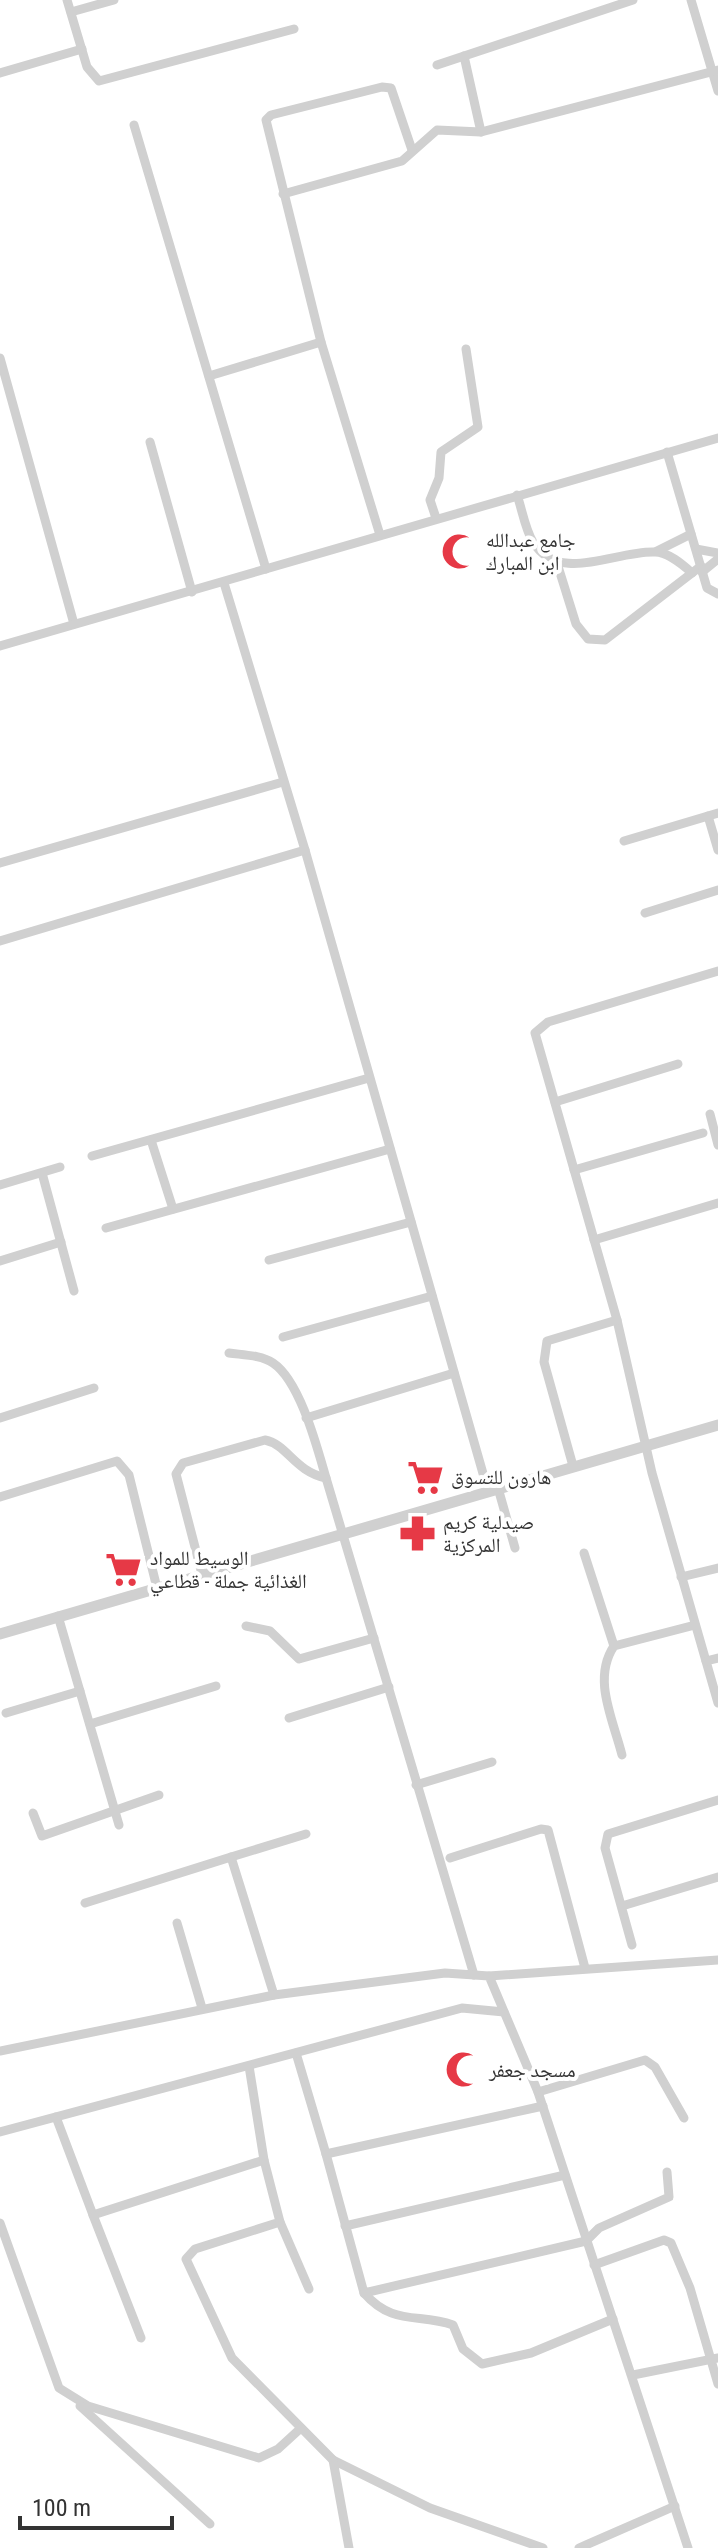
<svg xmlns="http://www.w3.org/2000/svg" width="718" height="2548" font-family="'Roboto Condensed','Noto Naskh Arabic',sans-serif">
<rect width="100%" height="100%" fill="#fff"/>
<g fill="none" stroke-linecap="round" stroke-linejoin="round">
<g stroke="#d0d0d0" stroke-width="9">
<polyline points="67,0 87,67 99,81 294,29"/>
<polyline points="691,0 718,91"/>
<polyline points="71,12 114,0"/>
<polyline points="464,56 481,132"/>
<polyline points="437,65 633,0"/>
<polyline points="0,73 82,49"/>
<polyline points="134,125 266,569"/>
<polyline points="283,194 402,161 437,130 481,132 718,70"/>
<polyline points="0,358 74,624"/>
<polyline points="209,376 321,342"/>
<polyline points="150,442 192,592"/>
<polyline points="667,452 707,588 718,594"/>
<path d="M 517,495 C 522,509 525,529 533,542 C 559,585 616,550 655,552 C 668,552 682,564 692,573"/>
<polyline points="436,518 430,500 439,478 441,452 478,427 466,349"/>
<polyline points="380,535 321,342 266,120 271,115 382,87 391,88 412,150"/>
<polyline points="696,549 718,553"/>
<polyline points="657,551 691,534"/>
<polyline points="557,563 576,624 588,639 605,640 701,566"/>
<polyline points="702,572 718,559"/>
<polyline points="224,583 305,850 488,1491"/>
<polyline points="0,646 718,438"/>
<polyline points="708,816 718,850"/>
<polyline points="624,841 718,813"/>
<polyline points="0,863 283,782"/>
<polyline points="645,913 718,890"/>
<polyline points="0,941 305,850"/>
<polyline points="718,971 548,1022 535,1033 617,1320 652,1473 718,1703"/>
<polyline points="555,1102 678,1064"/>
<polyline points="710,1114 718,1145"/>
<polyline points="151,1140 173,1209"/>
<polyline points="92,1156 369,1078"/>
<polyline points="574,1170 703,1133"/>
<polyline points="42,1173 74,1291"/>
<polyline points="0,1185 60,1167"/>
<polyline points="106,1228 390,1149"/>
<polyline points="594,1240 718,1203"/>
<polyline points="269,1260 411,1222"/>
<polyline points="0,1261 61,1242"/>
<polyline points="283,1337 432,1296"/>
<path d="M 229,1353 C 243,1355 261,1355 273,1363 C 300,1381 317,1447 326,1478 L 474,1975"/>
<polyline points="0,1418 94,1388"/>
<polyline points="306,1418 454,1373"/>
<polyline points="573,1466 544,1362 547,1341 617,1320"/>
<polyline points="498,1488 515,1548"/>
<polyline points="0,1497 117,1461 129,1475 157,1588"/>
<polyline points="584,1553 614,1646"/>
<path d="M 202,1574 L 176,1474 L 183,1463 L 265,1440 C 288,1445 294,1471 326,1478"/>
<polyline points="681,1577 718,1568"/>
<polyline points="58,1616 119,1825"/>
<polyline points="246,1626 270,1631 299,1659 374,1638"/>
<polyline points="706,1661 718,1658"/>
<polyline points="6,1713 80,1691"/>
<polyline points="289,1718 389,1687"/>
<polyline points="90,1724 216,1686"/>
<path d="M 622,1755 C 613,1719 592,1679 614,1646 L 695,1625"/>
<polyline points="416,1785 492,1762"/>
<polyline points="33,1813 42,1836 159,1795"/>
<polyline points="231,1857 306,1834"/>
<polyline points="450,1858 541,1829 548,1830 585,1968"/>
<polyline points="85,1903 231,1857 274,1995"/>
<polyline points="622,1906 718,1877"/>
<polyline points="177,1923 202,2008"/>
<polyline points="632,1945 605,1848 608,1834 718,1800"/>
<polyline points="489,1976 718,1960"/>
<polyline points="0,2051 274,1995 445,1973 489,1976 538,2092 688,2548"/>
<polyline points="296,2053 326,2154 543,2106"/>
<polyline points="538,2092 645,2060 655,2067 684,2118"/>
<polyline points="56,2117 93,2215 264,2160 249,2066"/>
<polyline points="0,2132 462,2008 504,2012"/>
<polyline points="326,2154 364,2293 586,2241 599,2228 669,2197 667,2172"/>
<polyline points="264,2160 280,2222 195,2249 186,2259 232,2358 333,2460 430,2508 543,2548"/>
<polyline points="93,2215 141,2338"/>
<polyline points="280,2222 309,2289"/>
<polyline points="0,2223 59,2388 88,2406 259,2458 278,2449 301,2428"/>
<polyline points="345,2226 565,2175"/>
<polyline points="594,2265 664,2240 671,2243 690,2288 718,2384"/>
<path d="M 364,2293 C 393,2326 418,2313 453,2325 L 463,2349 L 482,2364 L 531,2353 L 613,2319"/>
<polyline points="633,2375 718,2358"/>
<polyline points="80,2406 210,2524"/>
<polyline points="333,2460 349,2548"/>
<polyline points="579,2548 675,2506"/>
</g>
<polyline stroke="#d0d0d0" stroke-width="11" points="0,1634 718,1425"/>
</g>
<defs>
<symbol id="mosque-bare" viewBox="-9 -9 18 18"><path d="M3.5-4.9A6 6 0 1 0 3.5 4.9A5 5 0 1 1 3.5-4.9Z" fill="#e63946" stroke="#fff" stroke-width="2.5" paint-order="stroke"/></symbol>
<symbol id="supermarket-bare" viewBox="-9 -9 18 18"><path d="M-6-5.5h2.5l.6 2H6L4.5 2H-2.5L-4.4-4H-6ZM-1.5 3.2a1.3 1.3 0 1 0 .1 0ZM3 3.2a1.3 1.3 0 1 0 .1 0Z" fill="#e63946" stroke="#fff" stroke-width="2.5" paint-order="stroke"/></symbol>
<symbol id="pharmacy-bare" viewBox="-9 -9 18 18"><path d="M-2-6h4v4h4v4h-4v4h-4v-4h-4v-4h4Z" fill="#e63946" stroke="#fff" stroke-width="2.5" paint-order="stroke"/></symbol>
</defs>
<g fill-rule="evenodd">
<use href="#mosque-bare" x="434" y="526" width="51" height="51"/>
<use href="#supermarket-bare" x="400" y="1452" width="51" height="51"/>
<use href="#pharmacy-bare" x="392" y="1508" width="51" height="51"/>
<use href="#supermarket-bare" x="98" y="1544" width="51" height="51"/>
<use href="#mosque-bare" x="438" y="2044" width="51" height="51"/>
</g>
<g text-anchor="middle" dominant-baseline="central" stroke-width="8" stroke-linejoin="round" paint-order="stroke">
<g font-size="20" fill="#333" stroke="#fff" text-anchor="start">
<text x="486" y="540">جامع عبدالله<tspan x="486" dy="23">ابن المبارك</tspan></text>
<text x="451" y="1477">هارون للتسوق</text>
<text x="443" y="1522">صيدلية كريم<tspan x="443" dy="23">المركزية</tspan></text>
<text x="150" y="1558">الوسيط للمواد<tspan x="150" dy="23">الغذائية جملة - قطاعي</tspan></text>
<text x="489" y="2070">مسجد جعفر</text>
</g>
</g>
<path d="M20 2516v12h152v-12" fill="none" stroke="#333333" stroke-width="4"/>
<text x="32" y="2516" font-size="24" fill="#333333" stroke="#ffffff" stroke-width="6" paint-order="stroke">100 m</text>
</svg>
